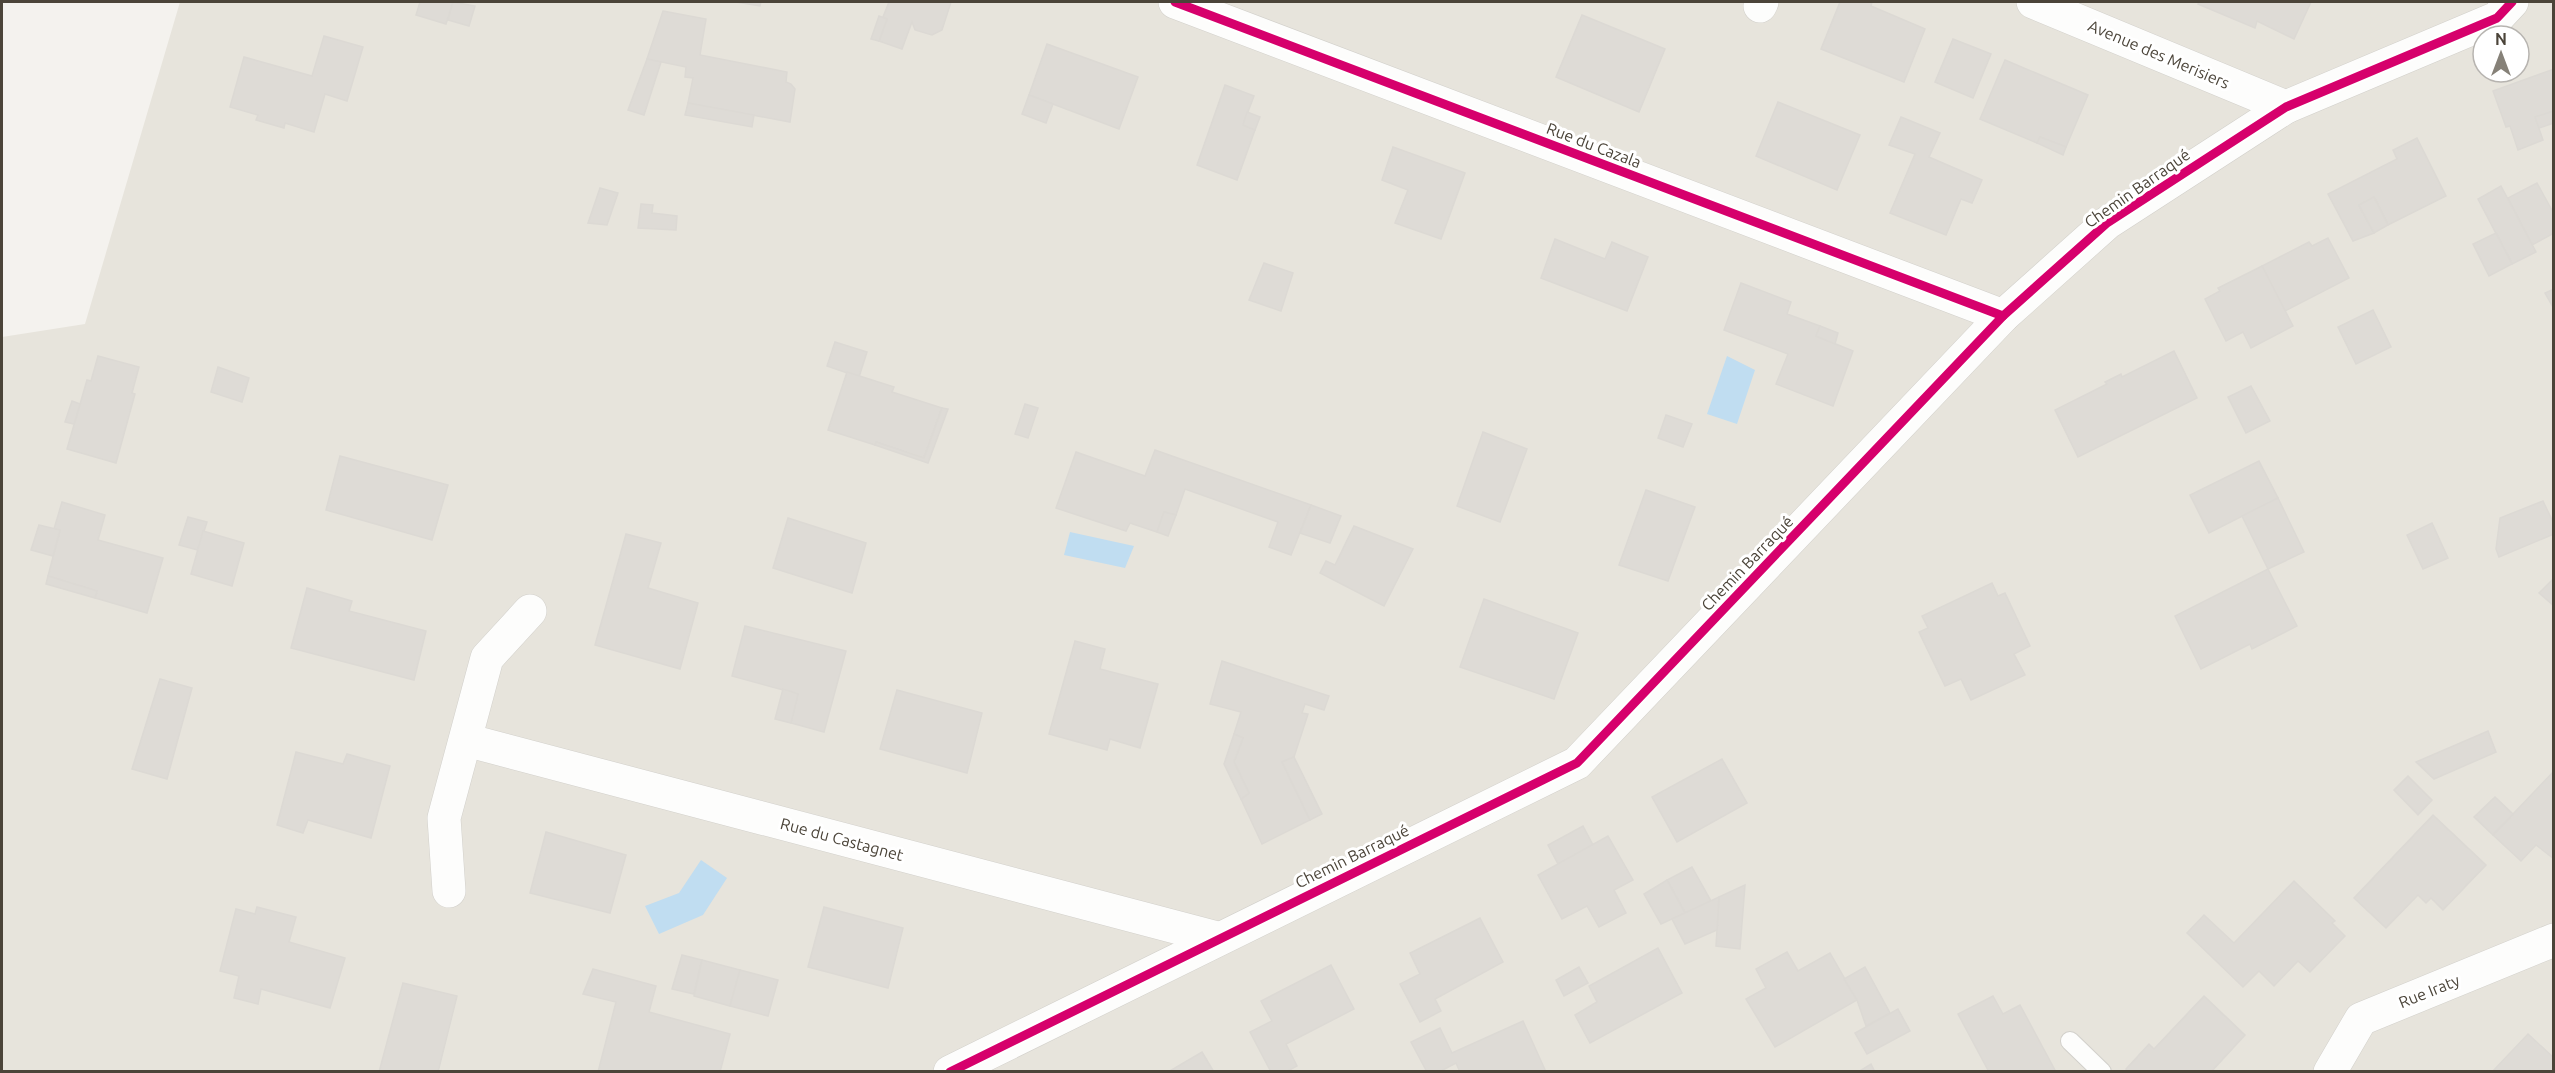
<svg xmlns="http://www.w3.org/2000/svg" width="2555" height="1073" font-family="Ubuntu,sans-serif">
<rect width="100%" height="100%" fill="#f4f2ee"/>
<path fill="#e7e4dc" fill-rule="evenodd" d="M 180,2 L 2553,2 L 2553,1071 L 2,1071 L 2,337 L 85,324 ZM 2483,36 L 2519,36 L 2519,72 L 2483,72 Z"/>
<g fill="#c0ddf1">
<polygon points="1727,356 1755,370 1737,424 1707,414"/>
<polygon points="1070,532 1134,546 1125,568 1064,555"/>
<polygon points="701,860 727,878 703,915 659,934 645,906 679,893"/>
</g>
<g fill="#dedbd6" stroke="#dcd9d4" stroke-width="1.5">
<polygon points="420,2 453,2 446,24 416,15"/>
<polygon points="453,2 475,6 469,26 448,20"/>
<polygon points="736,2 761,2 760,6"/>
<polygon points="889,2 951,2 942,30 932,35 915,30 912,22 902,49 879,41 887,19 883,17"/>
<polygon points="1840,2 1872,2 1871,6 1925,29 1904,82 1821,49"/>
<polygon points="2199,2 2311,2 2294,39 2257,21 2255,28 2198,4"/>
<polygon points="663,11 706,19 700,55 787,72 786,82 791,84 795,89 790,122 688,103 693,78 685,77 686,67 647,59"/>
<polygon points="1582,15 1665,49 1639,112 1556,77"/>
<polygon points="879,16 887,19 879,41 871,39"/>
<polygon points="324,36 363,47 347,101 325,94 314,132 285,123 284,128 256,120 258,115 230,107 244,57 312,76"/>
<polygon points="1953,39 1991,54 1973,98 1935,82"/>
<polygon points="1047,44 1138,77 1119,129 1029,95"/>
<polygon points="647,59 661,62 644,115 628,110"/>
<polygon points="2005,60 2088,95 2066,147 2040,137 2037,143 1980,119"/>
<polygon points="2554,69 2554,111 2535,117 2543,140 2518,150 2510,126 2506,127 2493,91"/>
<polygon points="1225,85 1254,96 1243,125 1255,130 1237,180 1197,165"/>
<polygon points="1029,95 1053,104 1046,123 1022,114"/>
<polygon points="1778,102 1860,135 1837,190 1756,156"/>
<polygon points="688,103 754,115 752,127 685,115"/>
<polygon points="2554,111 2554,123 2539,128 2535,117"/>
<polygon points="1247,112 1260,117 1255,130 1243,125"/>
<polygon points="1901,117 1940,133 1929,157 1982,180 1972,203 1961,199 1946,235 1890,213 1915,154 1889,145"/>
<polygon points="2040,137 2066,147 2063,155 2037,143"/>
<polygon points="2417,138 2446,196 2388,225 2374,197 2359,205 2374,233 2353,241 2328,194 2397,159 2393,150"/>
<polygon points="1393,147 1465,173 1441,239 1395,223 1408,190 1382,180"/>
<polygon points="2537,183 2554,214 2554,233 2532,245 2508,198"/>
<polygon points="2501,186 2536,252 2512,264 2478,199"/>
<polygon points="600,188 618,193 607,225 588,223"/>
<polygon points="2374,197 2388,225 2374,233 2359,205"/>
<polygon points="641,204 653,205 652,213 677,216 676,230 638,228"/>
<polygon points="2496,233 2512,264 2489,276 2473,244"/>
<polygon points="2328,238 2349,278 2285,311 2262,266 2309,242 2312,246"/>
<polygon points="1555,239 1605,259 1612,242 1648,257 1627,311 1541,278"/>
<polygon points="1264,263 1293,273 1281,311 1249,300"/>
<polygon points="2262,266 2293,326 2251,348 2243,332 2226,341 2205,299 2220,291 2218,288"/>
<polygon points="1741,283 1791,302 1787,314 1820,326 1816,336 1853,351 1833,406 1776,384 1788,354 1724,330"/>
<polygon points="2554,289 2554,309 2545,293"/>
<polygon points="2373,310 2391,347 2356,364 2338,327"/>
<polygon points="1820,326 1838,333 1835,344 1816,336"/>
<polygon points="835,342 867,352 859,377 827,366"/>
<polygon points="2174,351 2197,398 2078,457 2055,410 2107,384 2105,382 2121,374 2122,377"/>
<polygon points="98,356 139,367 132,393 135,394 116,463 67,449 87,380 91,381"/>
<polygon points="218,367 249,378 242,402 211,392"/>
<polygon points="847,372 894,387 892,392 942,408 924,458 876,442 875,445 828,430"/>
<polygon points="2251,386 2270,421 2246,433 2228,397"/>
<polygon points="72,401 80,404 74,424 65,422"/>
<polygon points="1025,404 1038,408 1028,438 1015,434"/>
<polygon points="942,408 948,409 928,463 875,445 876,442 924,458"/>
<polygon points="1666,415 1692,424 1683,447 1658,438"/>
<polygon points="1483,432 1527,449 1500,522 1457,506"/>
<polygon points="1155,450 1311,505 1291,555 1269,547 1278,522 1185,489 1176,515 1164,512 1157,532 1130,523 1126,531 1056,508 1076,452 1145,476"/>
<polygon points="340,456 448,485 432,540 326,510"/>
<polygon points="2259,461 2278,498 2209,533 2190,495"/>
<polygon points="1646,490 1695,507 1668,581 1619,565"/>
<polygon points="2278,498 2304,552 2268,569 2242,516"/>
<polygon points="2543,501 2554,524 2554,534 2499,557 2496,549 2500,518"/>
<polygon points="62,502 105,515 98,540 163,558 147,613 95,598 97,591 48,576 60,530 54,529"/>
<polygon points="1311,505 1341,516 1330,543 1300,533"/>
<polygon points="1164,512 1176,515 1168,536 1157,532"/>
<polygon points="188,517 207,522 198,550 179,545"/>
<polygon points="788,518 866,543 852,593 773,568"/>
<polygon points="2432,523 2448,558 2423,569 2407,535"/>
<polygon points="39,525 60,530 53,556 31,550"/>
<polygon points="1354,526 1413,549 1384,606 1320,573 1326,561 1335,565"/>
<polygon points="203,531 244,543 232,586 191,574"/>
<polygon points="626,534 661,543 648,588 698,603 680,669 595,645"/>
<polygon points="2268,569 2297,626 2252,649 2250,644 2201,669 2175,616"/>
<polygon points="48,576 97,591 95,598 46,584"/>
<polygon points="2554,578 2554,606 2539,593"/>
<polygon points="1992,583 1998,596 2005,593 2030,646 2014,654 2025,675 1971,700 1961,679 1945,686 1919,632 1928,628 1922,616"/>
<polygon points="307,588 352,601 349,611 426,631 414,680 291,648"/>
<polygon points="1484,599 1578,633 1554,699 1460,667"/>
<polygon points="745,626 846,651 824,732 791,723 798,694 732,676"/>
<polygon points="1075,641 1105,649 1100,669 1158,684 1140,748 1110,739 1107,750 1049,734"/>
<polygon points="1222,661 1329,696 1324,710 1305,704 1302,713 1308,714 1294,757 1282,762 1310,820 1262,844 1241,799 1249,793 1234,762 1243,738 1234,734 1241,712 1210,704"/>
<polygon points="160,679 192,688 167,779 132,769"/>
<polygon points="783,689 798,694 791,723 775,719"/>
<polygon points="897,690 982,713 967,773 880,749"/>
<polygon points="2488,731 2496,752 2434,779 2416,762"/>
<polygon points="1234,734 1243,738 1234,762 1249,793 1241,799 1224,764"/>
<polygon points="296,752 343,764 347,754 390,766 371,838 308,820 303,833 277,825"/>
<polygon points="1294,757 1322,814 1310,820 1282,762"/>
<polygon points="1722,759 1747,803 1677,842 1652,797"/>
<polygon points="2554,771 2554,859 2536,845 2521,861 2493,835"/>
<polygon points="2408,776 2432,800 2418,815 2394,790"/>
<polygon points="2495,797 2513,814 2493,835 2474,817"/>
<polygon points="2433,815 2486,865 2443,910 2431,898 2426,903 2418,895 2386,928 2354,898"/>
<polygon points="1583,826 1593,845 1558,864 1548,845"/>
<polygon points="546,832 626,855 610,913 530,893"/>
<polygon points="1608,836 1633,880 1614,890 1626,913 1599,927 1587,906 1562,919 1538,875"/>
<polygon points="1692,867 1711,901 1685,913 1667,880"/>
<polygon points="1667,880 1685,913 1661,924 1644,894"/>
<polygon points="2294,881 2335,921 2332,923 2345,936 2310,972 2298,961 2274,986 2259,971 2243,987 2187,933 2204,915 2234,943"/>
<polygon points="1745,885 1740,949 1716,946 1719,897"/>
<polygon points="1719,897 1717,930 1685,944 1672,919"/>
<polygon points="257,907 296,917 289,942 345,958 330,1008 261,989 258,1004 234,998 239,976 220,971 236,909 255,914"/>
<polygon points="824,907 903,928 888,988 808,967"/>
<polygon points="1480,918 1503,962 1435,999 1441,1011 1420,1022 1400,984 1420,974 1410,953"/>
<polygon points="1658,948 1682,993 1590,1043 1575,1015 1597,1002 1589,986"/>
<polygon points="1787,952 1798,971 1830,953 1857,1000 1775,1047 1746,999 1766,988 1756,969"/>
<polygon points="682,955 702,960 694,994 672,989"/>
<polygon points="702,960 740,970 730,1006 694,996"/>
<polygon points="1331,965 1354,1009 1286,1044 1297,1066 1286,1072 1271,1072 1250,1032 1272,1021 1261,1001"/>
<polygon points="1579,967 1588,983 1564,996 1556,980"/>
<polygon points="1865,967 1890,1013 1866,1026 1857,1000 1844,979"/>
<polygon points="593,969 656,986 649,1012 730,1034 720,1072 598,1072 616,1002 583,994"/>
<polygon points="740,970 778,980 768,1016 730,1006"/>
<polygon points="403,983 457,996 438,1072 379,1072"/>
<polygon points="1993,996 2003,1014 2020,1005 2056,1072 1989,1072 1958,1014"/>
<polygon points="2204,996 2245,1035 2211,1072 2128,1072 2126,1069 2149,1044 2154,1049"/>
<polygon points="1898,1009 1910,1031 1867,1054 1855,1033"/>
<polygon points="1523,1021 1546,1072 1460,1072 1456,1063 1439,1072 1427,1072 1411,1042 1440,1028 1452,1053"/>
<polygon points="2528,1034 2554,1058 2554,1072 2492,1072"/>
<polygon points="1202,1052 1214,1072 1168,1072"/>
<polygon points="1871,1064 1875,1072 1858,1072"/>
</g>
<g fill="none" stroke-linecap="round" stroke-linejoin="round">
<defs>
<polyline id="lane" points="2070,1041 2102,1072"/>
<g id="street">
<polyline points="1175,2 2003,316"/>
<polyline points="2033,2 2286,107"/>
<polyline points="1760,6 1762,2"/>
<polyline points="466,740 1217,938"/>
<polyline points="449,891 444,818 487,658 530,611"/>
<polyline points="950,1072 1577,763 2003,316 2107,223 2286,107 2497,18 2512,2"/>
<polyline points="2330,1072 2361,1019 2554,940"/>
</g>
</defs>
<use href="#lane" stroke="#d2d0cb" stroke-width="20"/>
<use href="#street" stroke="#d2d0cb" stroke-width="34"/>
<use href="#lane" stroke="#fdfdfc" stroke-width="18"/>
<use href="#street" stroke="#fdfdfc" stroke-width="33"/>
<defs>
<g id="cycleway">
<polyline points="1175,2 2003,316"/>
<polyline points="950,1072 1577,763 2003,316 2107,223 2286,107 2497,18 2512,2"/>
</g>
</defs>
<use href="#cycleway" stroke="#fff" stroke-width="13"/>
<use href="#cycleway" stroke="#d6006c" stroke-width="9"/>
</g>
<g text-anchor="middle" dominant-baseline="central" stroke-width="6" stroke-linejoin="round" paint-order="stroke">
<g font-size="16" fill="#4b4439" stroke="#fff">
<text transform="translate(2159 54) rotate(23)">Avenue des Merisiers</text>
<text transform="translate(1594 145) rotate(21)">Rue du Cazala</text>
<text transform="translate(2137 188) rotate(-35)">Chemin Barraqué</text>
<text transform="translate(1747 563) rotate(-46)">Chemin Barraqué</text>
<text transform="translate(842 839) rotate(15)">Rue du Castagnet</text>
<text transform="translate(1352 856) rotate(-26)">Chemin Barraqué</text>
<text transform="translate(2429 991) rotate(-22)">Rue Iraty</text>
</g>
</g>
<rect width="2555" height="1073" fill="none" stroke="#4b4439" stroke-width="6"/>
<g transform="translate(2501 54)"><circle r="28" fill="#ffffff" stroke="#b7b4b0" stroke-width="1.5"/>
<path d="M0-4.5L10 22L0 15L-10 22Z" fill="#868178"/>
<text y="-9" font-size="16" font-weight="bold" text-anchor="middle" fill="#4b4439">N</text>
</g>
</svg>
